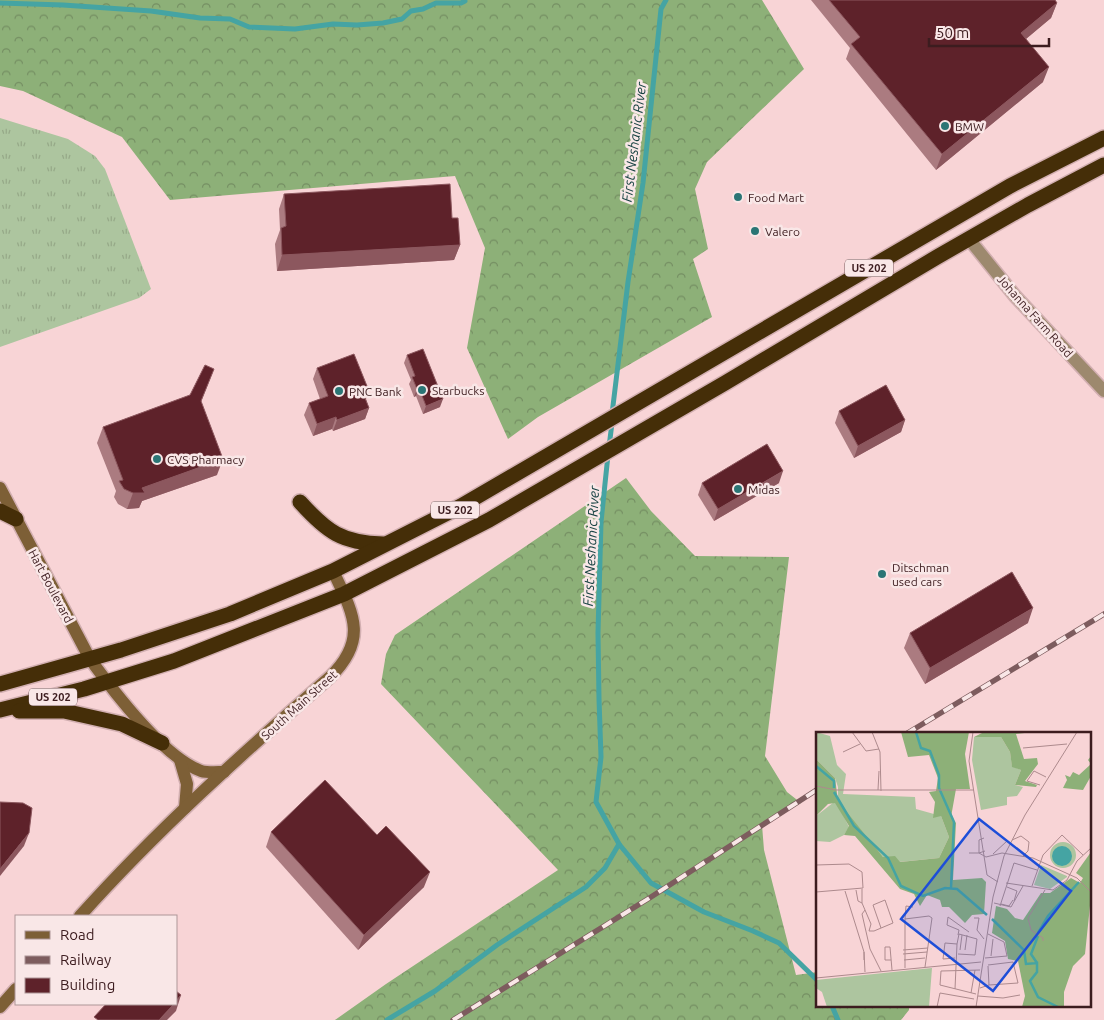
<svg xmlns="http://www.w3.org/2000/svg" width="1104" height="1020" font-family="Ubuntu,sans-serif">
<defs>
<pattern id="grass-tufts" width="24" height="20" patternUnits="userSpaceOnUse" patternTransform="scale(1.25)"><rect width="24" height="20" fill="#adc59f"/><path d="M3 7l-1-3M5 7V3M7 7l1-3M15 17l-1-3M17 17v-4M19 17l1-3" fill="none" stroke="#96a988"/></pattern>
<pattern id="forest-crowns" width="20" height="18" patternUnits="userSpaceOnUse" patternTransform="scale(1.25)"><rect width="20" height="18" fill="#8db078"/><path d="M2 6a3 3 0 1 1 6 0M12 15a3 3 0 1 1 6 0" fill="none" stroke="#748e62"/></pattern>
</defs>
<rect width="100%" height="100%" fill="#f8d4d6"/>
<polygon fill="url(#grass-tufts)" points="0,118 68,139 95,156 105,169 151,289 139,298 0,347"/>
<g fill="url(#forest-crowns)">
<polygon points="0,0 762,0 804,69 707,162 695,189 708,249 693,259 712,317 538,417 508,439 467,348 485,248 455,176 170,200 122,137 23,91 0,86"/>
<polygon points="626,478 651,511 695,556 789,557 765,756 787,792 801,803 762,825 764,850 796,975 818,972 818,1006 909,1006 909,1010 901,1020 335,1020 386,984 558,870 381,684 386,654 395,635"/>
</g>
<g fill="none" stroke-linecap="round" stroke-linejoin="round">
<g stroke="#45a4a3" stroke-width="5">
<polyline points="0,3 63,5 151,11 200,18 230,19 249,27 295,29 333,24 357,25 383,23 402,19 411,11 423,9 436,3 461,3 465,1"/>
<polyline points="612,414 628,282 643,183 661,9 666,0"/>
<polyline points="609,447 612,423"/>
<polyline points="608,455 601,522 598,633 599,699 601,757 596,802 619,844 651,883 704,912 753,931 779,943 818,981"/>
<polyline points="832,1006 838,1020"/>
<polyline points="387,1020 435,991 497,945 586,887 605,868 619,844"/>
</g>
<defs>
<polyline id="street" points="969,239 1015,296 1104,391"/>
<g id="secondary">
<path d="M 0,488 L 90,659 C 114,692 164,757 201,771 C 208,773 217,772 224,772"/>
<polyline points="180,760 187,784 185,808"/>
<path d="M 80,916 C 157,830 243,753 330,677 C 369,639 353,613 333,571"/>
<polyline points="0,1007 16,989"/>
</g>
<g id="highway">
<path d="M 300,502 C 327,532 342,543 383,544"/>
<polyline points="0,511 16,519"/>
<polyline points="0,684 121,650 230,614 333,571 461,506 1010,186 1104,138"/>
<polyline points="0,710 84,689 174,661 344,594 489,520 725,383 937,257 1028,205 1104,165"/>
<polyline points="19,711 64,711 122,724 162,743"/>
</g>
</defs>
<use href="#street" stroke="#d2afb1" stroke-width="15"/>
<use href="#secondary" stroke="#d2afb1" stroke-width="15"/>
<use href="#highway" stroke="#d2afb1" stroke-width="18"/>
<use href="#street" stroke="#9d896e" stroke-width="12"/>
<use href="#secondary" stroke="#7d5f36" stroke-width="12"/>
<use href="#highway" stroke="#452e08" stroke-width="15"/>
<defs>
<g id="rail">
<polyline points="906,734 1104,614"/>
<polyline points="453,1020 651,897 818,789"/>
</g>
</defs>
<use href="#rail" stroke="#7d5c5e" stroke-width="5.5"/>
<use href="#rail" stroke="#f9e7e7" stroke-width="4" stroke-dasharray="11" stroke-linecap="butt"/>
</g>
<g fill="#ab7b80">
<polygon points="811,0 1055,0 1057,3 1051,18 1026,39 1043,82 936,170 846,59 850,48"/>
<polygon points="284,194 452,218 460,245 454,260 277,271 275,244 280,230 279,209"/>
<polygon points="407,355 440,407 423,414 416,396 414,397 409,384 411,380 404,363"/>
<polygon points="317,368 369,391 366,399 369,408 365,419 333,431 332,429 313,436 304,415 309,403 320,399 313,379"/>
<polygon points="214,369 201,402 217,475 142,501 139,508 127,509 118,504 114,497 116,491 97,443 103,427 190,395"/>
<polygon points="839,411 905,420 901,432 854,458 835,423"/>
<polygon points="702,483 779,483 714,521 698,495"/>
<polygon points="1028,623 925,684 904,648 910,633"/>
<polygon points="271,832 377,835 424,887 358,950 266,847"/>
</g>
<g fill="#8c575e">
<polygon points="1057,3 1051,18 1015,48 1021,33"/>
<polygon points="1049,67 1043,82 936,170 942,154"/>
<polygon points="460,245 454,260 277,271 282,255"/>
<polygon points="419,388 416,396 414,397 417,389"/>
<polygon points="369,391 364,403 363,393"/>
<polygon points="443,399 440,407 423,414 426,406"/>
<polygon points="369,408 365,419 333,431 337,420"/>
<polygon points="336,417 332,429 313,436 317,424"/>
<polygon points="905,420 901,432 854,458 858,446"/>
<polygon points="223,459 217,475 142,501 139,508 127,509 133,493 142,488"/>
<polygon points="783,471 779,483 714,521 718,509"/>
<polygon points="1033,608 1028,623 925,684 930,668"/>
<polygon points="29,833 24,846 0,876 0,869"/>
<polygon points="430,872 424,887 358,950 364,935"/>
<polygon points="181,995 176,1011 167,1020 159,1020 174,1004 176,1004 176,1001"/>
</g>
<g fill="#5e222a" stroke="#8c575e">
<polygon points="829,0 1055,0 1057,3 1021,33 1049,67 942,154 851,44 860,37"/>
<polygon points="450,184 452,218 458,218 460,245 282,255 281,228 286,226 284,194"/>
<polygon points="423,349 443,399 426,406 419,388 417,389 412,377 415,376 407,355"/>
<polygon points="354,354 369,391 363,393 369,408 337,420 336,417 317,424 309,403 328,396 317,368"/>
<polygon points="205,365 214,369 201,401 223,459 142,488 145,493 133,493 124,489 119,481 123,480 103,427 190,395"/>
<polygon points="886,385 905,420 858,446 839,411"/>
<polygon points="767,444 783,471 718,509 702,483"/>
<polygon points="1012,572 1033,608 930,668 910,633"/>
<polygon points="325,780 377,835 386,826 430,872 364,935 271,832"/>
<polygon points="0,802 23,803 32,808 29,833 0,869"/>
<polygon points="176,991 181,995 176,1001"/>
<polygon points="106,1004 174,1004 159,1020 98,1020 94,1017"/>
</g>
<g fill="#2b7575" stroke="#f9e7e7" stroke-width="2">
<circle cx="945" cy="126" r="5"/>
<circle cx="738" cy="197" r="5"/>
<circle cx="755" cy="231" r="5"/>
<circle cx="422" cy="390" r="5"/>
<circle cx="339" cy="391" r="5"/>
<circle cx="157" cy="459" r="5"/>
<circle cx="738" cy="489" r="5"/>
<circle cx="882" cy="574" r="5"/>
</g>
<g text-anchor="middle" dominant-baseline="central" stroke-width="5" stroke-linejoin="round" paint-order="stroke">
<g fill="#f9e7e7" stroke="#75595b" stroke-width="1">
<rect x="845" y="259.5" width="48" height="17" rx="4"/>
<rect x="431" y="501.5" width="48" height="17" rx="4"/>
<rect x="29" y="688.5" width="48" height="17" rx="4"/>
</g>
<g font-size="11" font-weight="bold" fill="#3c1c1f">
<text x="869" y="268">US 202</text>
<text x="455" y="510">US 202</text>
<text x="53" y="697">US 202</text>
</g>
<g font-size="12" fill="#3c1c1f" stroke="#f9e7e7" text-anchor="start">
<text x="955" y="126">BMW</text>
<text x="748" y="197">Food Mart</text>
<text x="765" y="231">Valero</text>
<text x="432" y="390">Starbucks</text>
<text x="349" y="391">PNC Bank</text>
<text x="167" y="459">CVS Pharmacy</text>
<text x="748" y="489">Midas</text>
<text x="892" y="567">Ditschman<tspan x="892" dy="14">used cars</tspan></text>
</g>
<g font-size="12" fill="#3c1c1f" stroke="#f9e7e7">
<text transform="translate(1035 316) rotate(48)">Johanna Farm Road</text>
<text transform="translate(51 586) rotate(62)">Hart Boulevard</text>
<text transform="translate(299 705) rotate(-42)">South Main Street</text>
</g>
<g font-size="14" font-style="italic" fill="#174242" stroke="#f9e7e7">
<text transform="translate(634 142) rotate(-83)">First Neshanic River</text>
<text transform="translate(591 546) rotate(-87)">First Neshanic River</text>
</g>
</g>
<g transform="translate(816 732)">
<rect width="275" height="275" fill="#f8d4d6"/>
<path d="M 0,0 L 14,4 L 21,33 L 30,42 L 27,62 L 99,65 L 100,77 L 125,84 L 133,105 L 123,126 L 83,130 L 67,125 L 26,81 L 33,95 L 28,103 L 14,110 L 0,109 L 0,84 L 22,67 L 22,55 L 19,46 L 0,27 ZM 158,5 L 185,5 L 194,20 L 196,34 L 205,38 L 199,53 L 207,55 L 201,64 L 191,65 L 191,73 L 165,78 L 156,28 ZM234 123a13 13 0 1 1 26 0a13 13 0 1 1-26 0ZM 225,133 L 251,144 L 251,145 L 234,157 L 218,153 ZM 116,236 L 113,275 L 11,275 L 6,260 L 0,256 L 0,248 Z" fill="#adc59f"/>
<path d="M 85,0 L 153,0 L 149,22 L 154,57 L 140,57 L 135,85 L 140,91 L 137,148 L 166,146 L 170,150 L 168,182 L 156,183 L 149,191 L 133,175 L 126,175 L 124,168 L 111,163 L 104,174 L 98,162 L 84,157 L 39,104 L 28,103 L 33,94 L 19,71 L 12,72 L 0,84 L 0,27 L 19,46 L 22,69 L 67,125 L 79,124 L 84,130 L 123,126 L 133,105 L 125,84 L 117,86 L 119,70 L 113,60 L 120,59 L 122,46 L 113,23 L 92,25 ZM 168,0 L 217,0 L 200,2 L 208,27 L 221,26 L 222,32 L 209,49 L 221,53 L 220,55 L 199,53 L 205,38 L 196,35 L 194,20 L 185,5 L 158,5 ZM 275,24 L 275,44 L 267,58 L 247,56 L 251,48 L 249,43 L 254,45 L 257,40 L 263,43 L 275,32 L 272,28 ZM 275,120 L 275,164 L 269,222 L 257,234 L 248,260 L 248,275 L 206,275 L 209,264 L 202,229 L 192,227 L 189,209 L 176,201 L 180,174 L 191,177 L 199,186 L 207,188 L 225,161 L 234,161 L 255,146 L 264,151 L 267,146 L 260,141 Z" fill="#8db078"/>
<path d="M236 124a10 10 0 1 1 20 0a10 10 0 1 1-20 0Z" fill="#45a4a3"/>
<path fill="none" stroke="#45a4a3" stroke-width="2.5" d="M 100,0 L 105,16 L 114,19 L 123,43 L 123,56 L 138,90 L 135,156M 0,34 L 18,49 L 18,56M 18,60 L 38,94 L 72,126 L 85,154 L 107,164 L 129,156 L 141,157 L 171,183M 176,187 L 208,218 L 210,232 L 221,231 L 221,240 L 214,249 L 222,265 L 242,275M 222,201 L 232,184 L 263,150M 221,231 L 215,222 L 222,204"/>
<path fill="none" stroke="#ad8a8d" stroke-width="1" d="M 36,0 L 50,19 L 63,17M 56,0 L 64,20 L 65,59M 157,0 L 153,29 L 171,143 L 182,150M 207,16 L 251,12M 27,20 L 44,12M 224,53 L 211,49 L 218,39 L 230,45M 0,54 L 20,58 L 158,58M 62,58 L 63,39M 196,108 L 205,104 L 213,110 L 212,119 L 207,124M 169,119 L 163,121 L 170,125 L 186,121 L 217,126 L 261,146 L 275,160M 153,121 L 163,121 L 163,108 L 168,106M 177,122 L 191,109M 0,133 L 33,132 L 46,140 L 47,156 L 0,160M 190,151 L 237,158 L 251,148 L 261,129 L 275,116M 216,154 L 227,123 L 246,103 L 267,123M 191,155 L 201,159 L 198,169M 46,157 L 46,171 L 55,192 L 53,199M 40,158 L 42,169 L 46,171M 29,159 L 48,220M 178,171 L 195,175 L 207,154M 185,172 L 193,174 L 197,168M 184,174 L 198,131 L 221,138M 49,178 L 46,182 L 54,217 L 65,239M 158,186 L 163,186 L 161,198 L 168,207M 89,187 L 90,174 L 97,175M 53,199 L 58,199 L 77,191 L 69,168 L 57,173 L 65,196M 142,203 L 143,198 L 131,193 L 132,185 L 153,200M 227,209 L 227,206 L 215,198 L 212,186 L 229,158M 141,212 L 143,202 L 161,207 L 159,223 L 142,222M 87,218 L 112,216M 144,218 L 146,203M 149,218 L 151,203M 87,222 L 111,220M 175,224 L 177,207M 169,226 L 191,224 L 188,210 L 172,202M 48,228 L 48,220 L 49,240M 75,228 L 69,228 L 69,215 L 74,215 L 76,238M 88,228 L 109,226M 172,233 L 197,230 L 202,251 L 173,253M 89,236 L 89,187 L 113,184 L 116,186 L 109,235M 0,246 L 165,230M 164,256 L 173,253 L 172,234M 139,257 L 141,212 L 129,211 L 127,227 L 139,226M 155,261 L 159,238M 160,262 L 124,253 L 125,239 L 164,238M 162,264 L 187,266 L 204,263M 121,275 L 124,261 L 158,267M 160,275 L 177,165 L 188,124 L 209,83 L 261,0"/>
<path fill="#1d4ed8" fill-opacity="0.15" stroke="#1d4ed8" stroke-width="2.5" d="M 163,87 L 255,159 L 177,259 L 85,187 Z"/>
<rect width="275" height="275" fill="none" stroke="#3c1c1f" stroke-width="2.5"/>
</g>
<rect x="15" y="915" width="162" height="90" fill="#f9e7e7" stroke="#ad9697"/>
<rect x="25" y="931" width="25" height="8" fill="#7d5f36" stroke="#ad9697"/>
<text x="60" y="940" font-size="15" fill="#3c1c1f">Road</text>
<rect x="25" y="956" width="25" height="8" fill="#7d5c5e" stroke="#ad9697"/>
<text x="60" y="965" font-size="15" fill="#3c1c1f">Railway</text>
<rect x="25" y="978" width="25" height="15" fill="#5e222a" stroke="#ad9697"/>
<text x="60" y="990" font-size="15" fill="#3c1c1f">Building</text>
<path d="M929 38v8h120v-8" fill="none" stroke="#3c1c1f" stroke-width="2.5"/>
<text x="936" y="38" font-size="15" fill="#3c1c1f" stroke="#f9e7e7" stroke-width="4" paint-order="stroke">50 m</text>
</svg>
